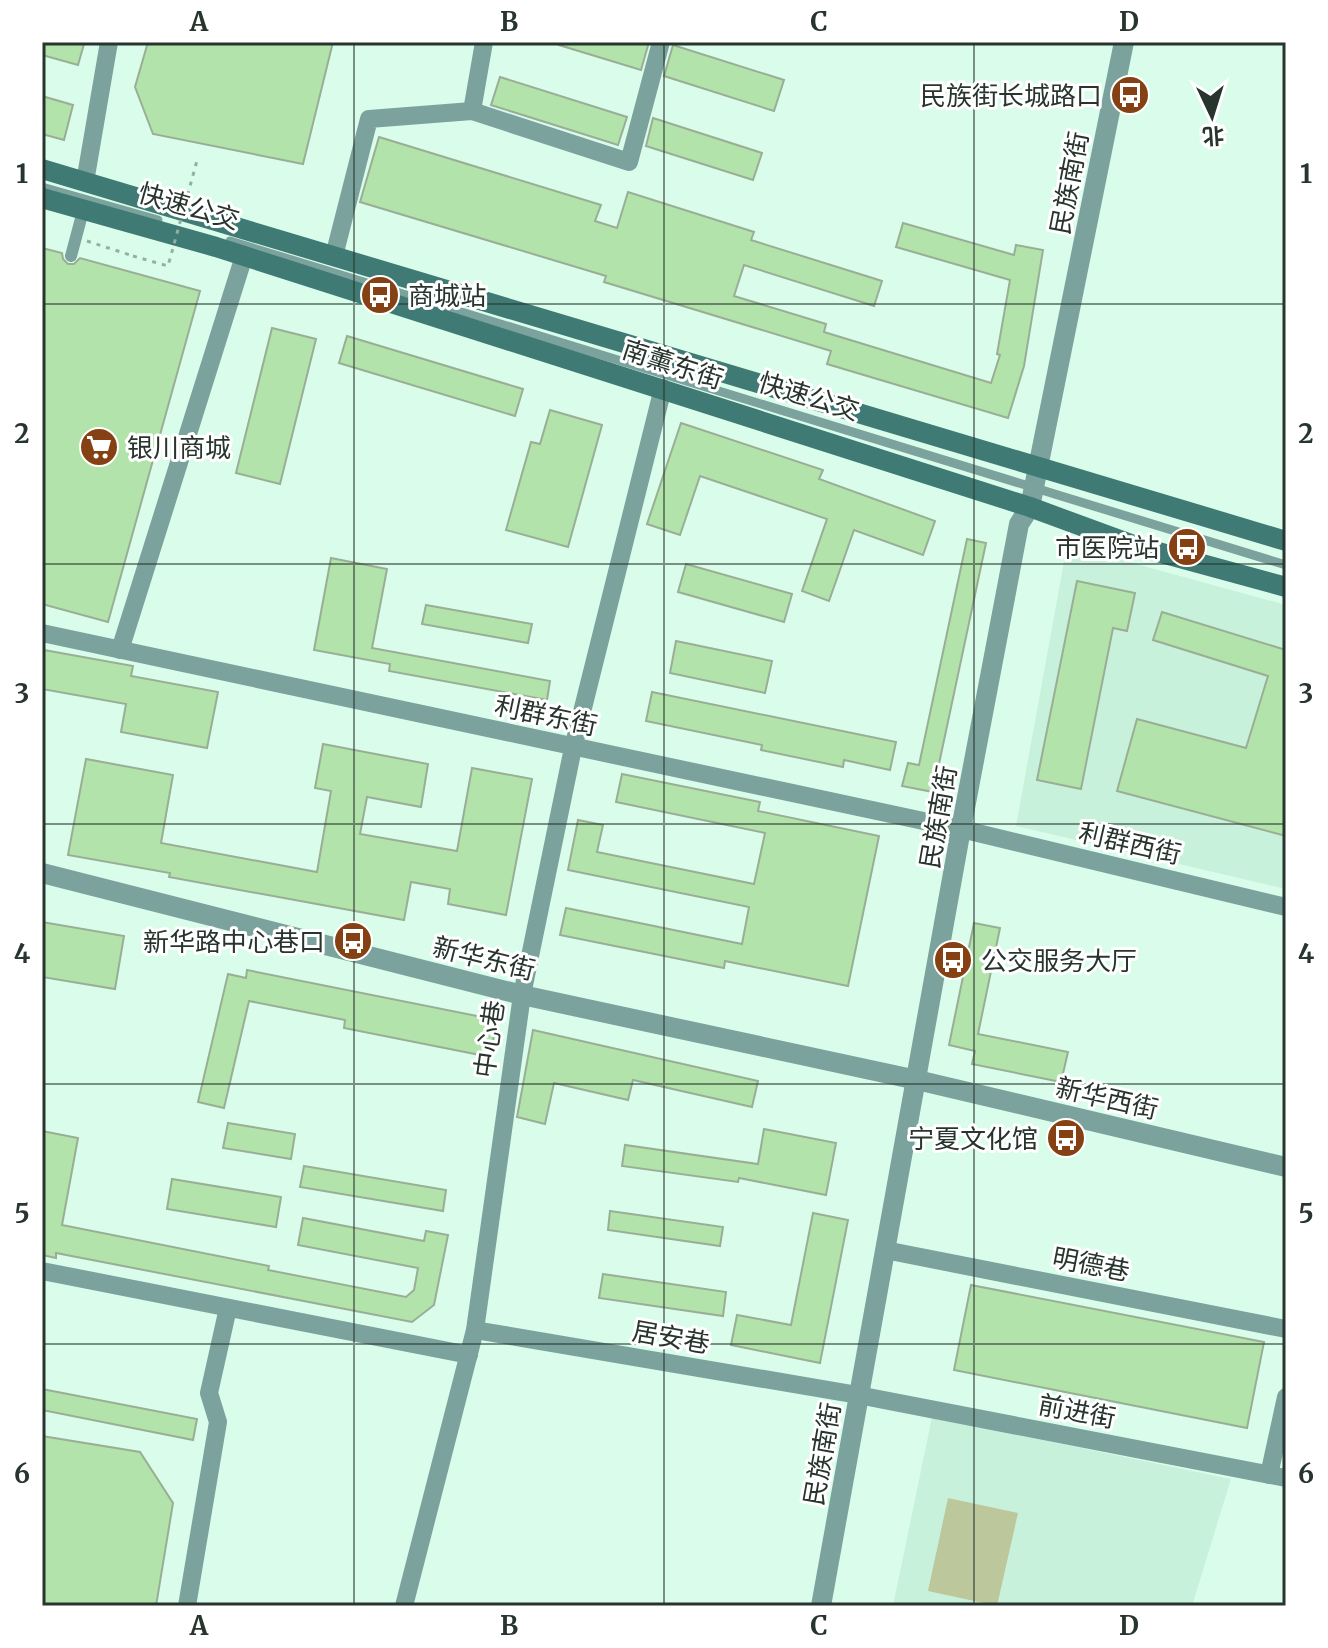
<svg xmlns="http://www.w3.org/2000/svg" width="1328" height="1648" font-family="Merriweather,'Noto Sans SC',serif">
<rect width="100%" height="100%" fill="#dafceb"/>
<g fill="#c8f1dc">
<polygon points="1067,545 1286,605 1286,889 1016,826"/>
<polygon points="932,1417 1231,1479 1192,1606 893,1606"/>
</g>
<polygon fill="#bdc79c" points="948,1498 1018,1513 997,1606 928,1591"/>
<g fill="#b2e3aa" stroke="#9aae96" stroke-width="2">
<polygon points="42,42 84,44 78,65 42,55"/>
<polygon points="148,42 333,42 303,164 153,134 135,87"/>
<polygon points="560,42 649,42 641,70 559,45"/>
<polygon points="673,45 784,80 774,111 664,76"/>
<polygon points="500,77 627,117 618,145 491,105"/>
<polygon points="42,96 73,105 64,140 42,134"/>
<polygon points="653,118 762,153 753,180 646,146"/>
<polygon points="379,137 601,205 595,221 617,228 628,192 754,232 751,240 882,281 874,306 744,265 734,296 826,324 824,332 991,383 1000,355 997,354 1010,280 896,247 903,223 1014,255 1016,245 1043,250 1024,366 1008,418 827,364 831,351 604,282 606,276 360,202"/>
<polygon points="42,248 62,253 63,259 68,264 74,264 80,258 200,291 108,622 42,604"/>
<polygon points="272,328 316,339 280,484 236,473"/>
<polygon points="347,336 523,389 515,416 339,363"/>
<polygon points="550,410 602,425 568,547 506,530 531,442 540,444"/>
<polygon points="681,423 823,470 819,479 935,521 923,555 854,530 829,601 802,591 827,519 700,476 680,535 647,524"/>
<polygon points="967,539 986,543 933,792 902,786 908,763 919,765"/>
<polygon points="331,558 387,569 372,648 550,681 547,700 389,671 390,664 314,650"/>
<polygon points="686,564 792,594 784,622 678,592"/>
<polygon points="1077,581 1135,593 1127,631 1113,628 1081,789 1037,780"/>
<polygon points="426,605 532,624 528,643 422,624"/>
<polygon points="1162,612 1286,650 1286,836 1117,791 1137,719 1246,748 1268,676 1153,640"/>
<polygon points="676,641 772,661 765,693 670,673"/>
<polygon points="44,650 133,666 131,676 218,692 207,748 121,732 126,704 42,689"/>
<polygon points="652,692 896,742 890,770 844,760 843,767 761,750 762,745 646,721"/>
<polygon points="323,744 428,764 421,807 367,797 360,834 457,851 472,768 532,779 506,915 448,904 450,889 411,882 404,920 169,877 170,873 68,855 86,759 173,775 161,843 317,872 331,791 315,788"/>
<polygon points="622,774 760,802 758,811 879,836 848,986 725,961 724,968 560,935 566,908 742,944 749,907 568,870 578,820 603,825 597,852 754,884 765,833 616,802"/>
<polygon points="42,922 124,936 115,989 42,977"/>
<polygon points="974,923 1000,928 978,1034 1068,1052 1061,1082 972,1064 975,1051 949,1045"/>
<polygon points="247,970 497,1020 490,1057 344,1028 345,1020 249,1001 224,1108 198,1102 228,974 246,978"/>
<polygon points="533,1030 758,1081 752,1107 633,1080 628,1100 554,1083 545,1124 517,1117"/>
<polygon points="228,1123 295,1134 291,1159 223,1148"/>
<polygon points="764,1129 836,1143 826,1195 739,1178 738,1182 622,1166 625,1145 758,1164"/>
<polygon points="42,1131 78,1138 62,1225 269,1266 268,1270 406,1297 414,1290 418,1268 298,1245 303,1218 424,1241 426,1231 448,1235 434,1305 412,1322 56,1253 56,1258 42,1255"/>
<polygon points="304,1166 446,1190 443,1211 300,1187"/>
<polygon points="172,1179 281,1197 276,1227 167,1209"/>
<polygon points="610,1211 723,1227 720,1246 608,1230"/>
<polygon points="813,1213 848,1220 820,1363 731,1345 737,1315 791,1325"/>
<polygon points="603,1274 726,1292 723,1316 599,1298"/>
<polygon points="971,1285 1264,1342 1247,1428 954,1370"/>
<polygon points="42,1389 197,1419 193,1440 42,1410"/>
<polygon points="42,1436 140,1452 173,1503 156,1606 42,1606"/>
</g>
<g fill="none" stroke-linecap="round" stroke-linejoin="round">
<polyline stroke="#95afa2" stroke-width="3" stroke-dasharray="4 6" stroke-linecap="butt" points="87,241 133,256"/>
<g stroke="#7ca29d" stroke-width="9">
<polyline points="42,187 158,220"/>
<polyline points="230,241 1286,565"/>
</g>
<polyline stroke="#7ca29d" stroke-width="12" points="71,256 83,211"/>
<g stroke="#7ca29d" stroke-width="18">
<polyline points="484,42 472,111 629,162 661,42"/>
<polyline points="85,182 109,42"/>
<polyline points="334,256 369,119 472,111"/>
<polyline points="42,633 961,829 1286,907"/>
<polyline points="120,650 244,256"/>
<polyline points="885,1250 1286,1329"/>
<polyline points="42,1271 469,1355"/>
<polyline points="475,1330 858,1395 1286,1478"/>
<polyline points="1269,1475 1286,1397"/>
<polyline points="187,1606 218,1422 209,1393 228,1308"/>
<polyline points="404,1606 475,1330 522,995 573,748 663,388"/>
</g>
<g stroke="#7ca29d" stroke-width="20">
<polyline points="42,873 522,995 917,1080 1286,1167"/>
<polyline points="821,1606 961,829 1019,524 1030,507 1124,42"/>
</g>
<g stroke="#3f7a74" stroke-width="20">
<polyline points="42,169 1286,541"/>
<polyline points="42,198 216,247 1030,507 1136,546 1286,587"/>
</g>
<polyline stroke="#95afa2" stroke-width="3" stroke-dasharray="4 6" stroke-linecap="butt" points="133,256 168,266 198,157"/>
</g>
<path fill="none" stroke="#28352e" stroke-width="2" stroke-opacity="0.55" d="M 354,42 L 354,1606M 664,42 L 664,1606M 974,42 L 974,1606M 42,304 L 1286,304M 42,564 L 1286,564M 42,824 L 1286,824M 42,1084 L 1286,1084M 42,1344 L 1286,1344"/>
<defs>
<symbol id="bus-disc" viewBox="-11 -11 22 22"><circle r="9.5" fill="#854113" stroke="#fff"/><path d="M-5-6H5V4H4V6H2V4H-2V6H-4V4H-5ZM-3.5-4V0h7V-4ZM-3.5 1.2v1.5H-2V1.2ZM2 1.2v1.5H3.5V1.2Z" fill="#fff"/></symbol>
<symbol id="supermarket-disc" viewBox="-11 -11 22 22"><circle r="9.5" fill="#854113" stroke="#fff"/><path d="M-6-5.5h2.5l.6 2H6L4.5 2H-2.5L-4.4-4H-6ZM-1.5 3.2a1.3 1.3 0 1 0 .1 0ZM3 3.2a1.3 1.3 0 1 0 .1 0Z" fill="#fff"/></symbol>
</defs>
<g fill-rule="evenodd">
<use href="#bus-disc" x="1108" y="73" width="44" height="44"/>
<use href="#bus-disc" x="358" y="273" width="44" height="44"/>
<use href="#supermarket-disc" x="77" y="425" width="44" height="44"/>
<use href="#bus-disc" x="1165" y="525" width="44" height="44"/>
<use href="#bus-disc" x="331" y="919" width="44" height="44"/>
<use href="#bus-disc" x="931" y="938" width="44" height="44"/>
<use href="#bus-disc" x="1044" y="1116" width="44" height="44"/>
</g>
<g text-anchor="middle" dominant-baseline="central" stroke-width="6" stroke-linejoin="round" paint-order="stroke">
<g font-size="26" fill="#28352e" stroke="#fff" text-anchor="end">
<text x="1102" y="95">民族街长城路口</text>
<text x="408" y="295" text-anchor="start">商城站</text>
<text x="127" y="447" text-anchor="start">银川商城</text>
<text x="1159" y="547">市医院站</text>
<text x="325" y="941">新华路中心巷口</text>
<text x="981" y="960" text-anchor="start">公交服务大厅</text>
<text x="1038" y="1138">宁夏文化馆</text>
</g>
<g font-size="26" fill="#28352e" stroke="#fff">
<text transform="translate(1069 183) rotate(-79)">民族南街</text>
<text transform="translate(189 206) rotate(16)">快速公交</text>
<text transform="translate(673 364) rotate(18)">南薰东街</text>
<text transform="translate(809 396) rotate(17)">快速公交</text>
<text transform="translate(546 715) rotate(12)">利群东街</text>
<text transform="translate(938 817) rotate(-80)">民族南街</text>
<text transform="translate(1130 843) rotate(13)">利群西街</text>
<text transform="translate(484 958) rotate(14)">新华东街</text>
<text transform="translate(489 1039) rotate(-82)">中心巷</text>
<text transform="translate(1107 1098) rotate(13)">新华西街</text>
<text transform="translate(1091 1264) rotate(11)">明德巷</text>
<text transform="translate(671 1337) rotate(10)">居安巷</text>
<text transform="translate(1077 1411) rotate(11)">前进街</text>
<text transform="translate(822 1454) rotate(-80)">民族南街</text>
</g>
</g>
<rect width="1328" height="1648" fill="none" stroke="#ffffff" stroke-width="88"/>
<g transform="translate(1212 116) rotate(176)" stroke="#ffffff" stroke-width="6" paint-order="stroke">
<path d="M0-6L14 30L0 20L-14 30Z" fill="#28352e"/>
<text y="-12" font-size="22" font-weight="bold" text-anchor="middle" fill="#28352e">北</text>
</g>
<rect x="44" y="44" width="1240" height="1560" fill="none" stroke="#28352e" stroke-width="3"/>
<g font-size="26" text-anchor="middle" font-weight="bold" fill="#28352e">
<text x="199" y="31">A</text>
<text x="509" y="31">B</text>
<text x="819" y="31">C</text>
<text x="1129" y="31">D</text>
<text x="22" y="183">1</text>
<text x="1306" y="183">1</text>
<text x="22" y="443">2</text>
<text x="1306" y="443">2</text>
<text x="22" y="703">3</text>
<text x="1306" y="703">3</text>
<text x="22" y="963">4</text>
<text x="1306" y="963">4</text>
<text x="22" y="1223">5</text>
<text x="1306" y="1223">5</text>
<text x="22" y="1483">6</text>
<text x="1306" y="1483">6</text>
<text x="199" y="1635">A</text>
<text x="509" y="1635">B</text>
<text x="819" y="1635">C</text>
<text x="1129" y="1635">D</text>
</g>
</svg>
